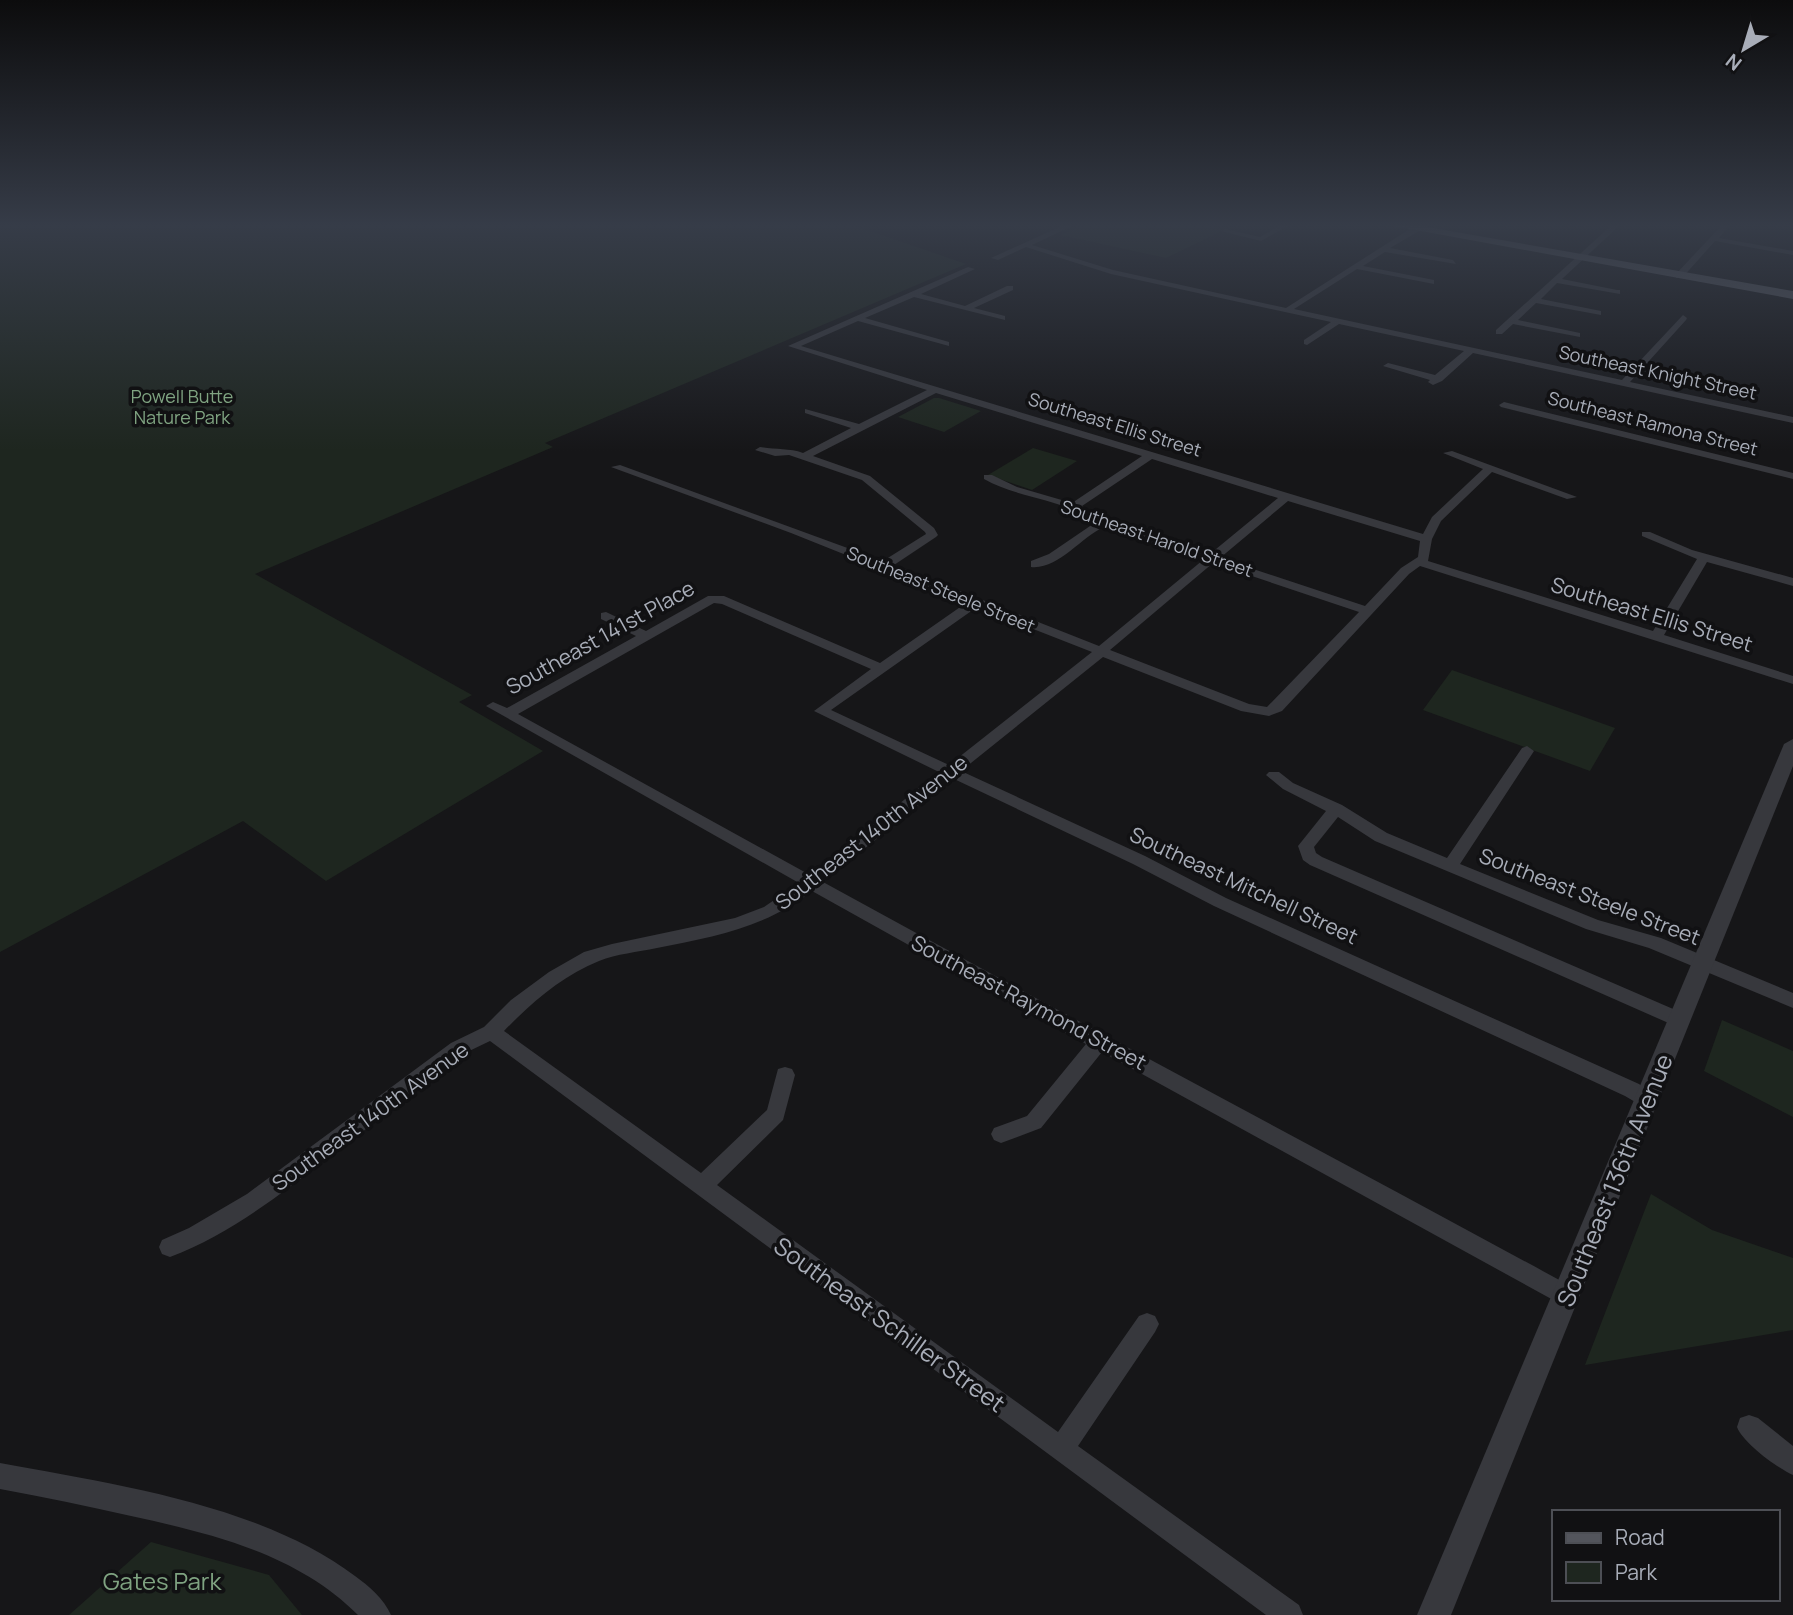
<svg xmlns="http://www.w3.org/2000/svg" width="1793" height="1615" font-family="Manrope,sans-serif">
<rect width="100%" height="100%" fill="#161618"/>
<g fill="#1e261f">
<polygon points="0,224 850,224 966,264 545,443 553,447 255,574 472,695 459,702 543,751 326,881 243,821 0,952"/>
<polygon points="1084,224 1198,224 1224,230 1166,258 1060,235"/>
<polygon points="934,398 939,398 981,411 944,432 898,417"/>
<polygon points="1033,448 1077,461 1032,490 988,475"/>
<polygon points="1452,670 1615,728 1590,771 1423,710"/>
<polygon points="1722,1020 1793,1051 1793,1117 1704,1071"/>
<polygon points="1651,1194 1712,1230 1793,1258 1793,1330 1585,1365"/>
<polygon points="151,1542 269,1575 302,1615 69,1615"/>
</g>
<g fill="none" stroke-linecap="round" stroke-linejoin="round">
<g fill="#37383d" fill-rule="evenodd">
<polygon points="1066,224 1076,224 1032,245 1113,270 1286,308 1413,227 1431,224 1390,248 1453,260 1456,264 1385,252 1363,266 1434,280 1434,284 1357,269 1294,309 1622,380 1683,315 1687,318 1686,320 1630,382 1793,417 1793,423 1473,353 1442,381 1433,385 1428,382 1430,380 1383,366 1388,363 1435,375 1464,351 1339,324 1307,345 1304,344 1304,340 1331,322 1111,274 1026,247 998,260 991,258"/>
<polygon points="1282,224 1291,224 1261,241 1221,231 1225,229 1260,237"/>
<polygon points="1613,224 1621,224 1562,279 1617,290 1620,290 1620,294 1557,283 1541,299 1601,311 1601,315 1536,303 1518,320 1580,333 1580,337 1513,324 1502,334 1496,334 1496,330"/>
<polygon points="1723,224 1730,224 1719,238 1793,251 1793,255 1715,241 1682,278 1676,278 1676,274"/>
<path d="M 968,267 L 975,269 L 921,294 L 965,306 L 1007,286 L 1013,286 L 1013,290 L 974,308 L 1005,316 L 1005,320 L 914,297 L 865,318 L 949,342 L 949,346 L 858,321 L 801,346 L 1423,534 L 1432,517 L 1483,469 L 1443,453 L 1452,451 L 1577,497 L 1567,499 L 1492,472 L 1441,521 L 1432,539 L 1428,561 L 1653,631 L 1697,559 L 1642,536 L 1642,532 L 1650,532 L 1692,550 L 1793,578 L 1793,586 L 1707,562 L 1664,635 L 1793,676 L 1793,684 L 1420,566 L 1409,574 L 1282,711 L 1269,716 L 1241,711 L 1103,657 L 961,771 L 1145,856 L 1226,898 L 1639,1084 L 1654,1095 L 1657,1101 L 1654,1107 L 1647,1109 L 1625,1096 L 1214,906 L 1133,864 L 952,778 L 823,882 C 1072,1019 1324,1152 1574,1288 L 1577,1296 L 1574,1304 L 1566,1307 L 1102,1052 L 1041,1128 L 1001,1143 L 994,1140 L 991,1134 L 994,1128 L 1027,1116 L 1086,1044 L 812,891 C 767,927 713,937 657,948 C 637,952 617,954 599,961 C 563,975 530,1004 504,1031 L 701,1173 L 767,1110 L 778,1069 L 785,1067 L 792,1069 L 795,1075 L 783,1120 L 717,1185 L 1058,1432 L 1139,1316 L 1147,1313 L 1155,1316 L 1159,1324 L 1155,1332 L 1078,1446 L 1299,1605 L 1303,1615 L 1266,1615 L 490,1041 L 465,1053 C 419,1088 374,1123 328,1158 C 279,1195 229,1235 170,1257 L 162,1254 L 159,1247 L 162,1240 L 189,1228 L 247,1194 L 451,1043 L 484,1027 L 511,1000 L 549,972 L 584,952 L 612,944 L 735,918 L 764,907 L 799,883 L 486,706 L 493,702 L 507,708 L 636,636 L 601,619 L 601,613 L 606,612 L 646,631 L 708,596 L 724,596 L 880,663 L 966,603 L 791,533 L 611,467 L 620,465 L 883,561 L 926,534 L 925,532 L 862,480 L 789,455 L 775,456 L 755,450 L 760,447 C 775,450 789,448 803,453 L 851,428 L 805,413 L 805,409 L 859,424 L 927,390 L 788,346 ZM 936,393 L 1142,456 L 1072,503 L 1017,487 L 992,475 L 984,475 L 984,479 C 1019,499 1065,499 1096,522 L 1049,554 L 1031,561 L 1031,567 C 1058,570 1081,537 1104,527 L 1203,560 L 1099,646 L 894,565 L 936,537 L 938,535 L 934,528 L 870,476 L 813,456 ZM 1152,459 L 1278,498 L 1210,554 L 1108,521 L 1082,506 ZM 1288,501 L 1420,541 L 1418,557 L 1401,568 L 1365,606 L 1220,558 ZM 1213,563 L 1359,612 L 1267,707 L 1249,704 L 1110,650 ZM 714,603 L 722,604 L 871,669 L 814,711 L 939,772 L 810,875 L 518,714 ZM 977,607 L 1092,652 L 949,765 L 831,710 Z"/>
<polygon points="1504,402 1793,473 1793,479 1501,407 1499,405"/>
<polygon points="1527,746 1534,751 1460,864 1598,920 1661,938 1793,993 1793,1008 1649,948 1586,929 1375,841 1338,817 1314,847 1316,853 1322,857 1687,1015 1689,1020 1687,1025 1680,1027 1673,1025 1310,865 1303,860 1298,846 1326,811 1283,789 1266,775 1269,772 1279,772 1293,783 1342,805 1387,833 1447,858 1522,748"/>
<path d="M 1749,1415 L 1758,1418 L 1793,1446 L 1793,1475 C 1777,1468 1743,1443 1737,1427 L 1740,1418 Z"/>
<path d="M 0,1463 C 114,1484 261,1505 355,1576 C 369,1586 384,1599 391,1615 L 358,1615 C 297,1554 213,1534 131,1516 C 87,1506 44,1497 0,1489 Z"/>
</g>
<polygon fill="#37383d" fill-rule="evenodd" points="1793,739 1793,766 1451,1615 1417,1615 1784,744"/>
<polygon fill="#53555c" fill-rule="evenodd" points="1383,224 1410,224 1793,291 1793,299"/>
</g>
<linearGradient id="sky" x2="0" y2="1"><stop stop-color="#0c0c0d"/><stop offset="0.5" stop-color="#363c48"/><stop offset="1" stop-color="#363c48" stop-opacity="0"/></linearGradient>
<rect width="1793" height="451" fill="url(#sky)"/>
<g text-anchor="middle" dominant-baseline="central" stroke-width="7" stroke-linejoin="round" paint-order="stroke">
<g font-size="18" fill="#a8adb8" stroke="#111113">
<text transform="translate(1658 372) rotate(12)">Southeast Knight Street</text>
<text transform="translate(1653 423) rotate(14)">Southeast Ramona Street</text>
<text transform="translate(1115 424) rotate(17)">Southeast Ellis Street</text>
<text transform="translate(1157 538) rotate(19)">Southeast Harold Street</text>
<text transform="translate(941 589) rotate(22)">Southeast Steele Street</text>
</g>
<g font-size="18" fill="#7fa381" stroke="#111113">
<text x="182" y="396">Powell Butte<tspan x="182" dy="21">Nature Park</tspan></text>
</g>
<g font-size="21" fill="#a8adb8" stroke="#111113">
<text transform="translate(1652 614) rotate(17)">Southeast Ellis Street</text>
<text transform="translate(600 637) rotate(-29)">Southeast 141st Place</text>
<text transform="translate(871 832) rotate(-38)">Southeast 140th Avenue</text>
<text transform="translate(1244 885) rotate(25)">Southeast Mitchell Street</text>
<text transform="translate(1590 896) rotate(21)">Southeast Steele Street</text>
<text transform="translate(1029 1002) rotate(28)">Southeast Raymond Street</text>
<text transform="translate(370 1116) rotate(-36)">Southeast 140th Avenue</text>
</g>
<g font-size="24" fill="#a8adb8" stroke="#111113">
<text transform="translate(1614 1180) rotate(-68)">Southeast 136th Avenue</text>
<text transform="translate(890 1324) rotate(36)">Southeast Schiller Street</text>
</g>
<g font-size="24" fill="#7fa381" stroke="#111113">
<text x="162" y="1580">Gates Park</text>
</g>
</g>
<rect x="1552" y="1510" width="228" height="91" fill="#111113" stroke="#4d4f55" stroke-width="2"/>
<rect x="1566" y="1533" width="35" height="10" fill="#53555c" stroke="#4d4f55" stroke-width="2"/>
<text x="1615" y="1545" font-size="21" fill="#a8adb8">Road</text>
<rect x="1566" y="1562" width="35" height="21" fill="#1e261f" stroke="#4d4f55" stroke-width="2"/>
<text x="1615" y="1580" font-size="21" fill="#a8adb8">Park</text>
<g transform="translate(1744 49) rotate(218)" stroke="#111113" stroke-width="5" paint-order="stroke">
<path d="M0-5L12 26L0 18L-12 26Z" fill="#a8adb8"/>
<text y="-10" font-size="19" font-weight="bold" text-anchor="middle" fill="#a8adb8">N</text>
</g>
</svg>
